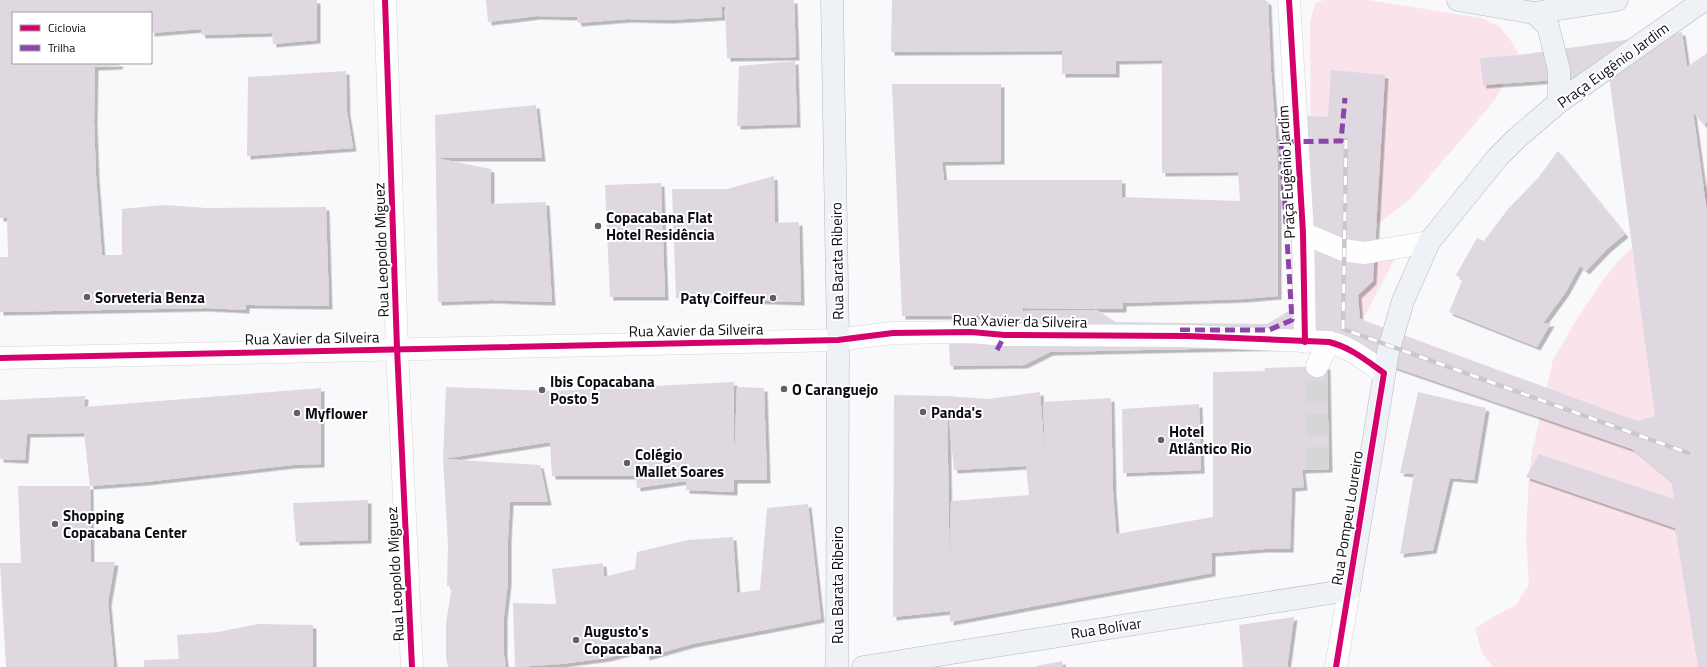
<svg xmlns="http://www.w3.org/2000/svg" width="1707" height="667" font-family="'Titillium Web',sans-serif">
<defs>
<filter id="shadow"><feDropShadow dx="3.5" dy="3.5" stdDeviation="0" flood-color="#0004"/></filter>
</defs>
<rect width="100%" height="100%" fill="#f9f9fb"/>
<g fill="#fbe3eb">
<polygon points="1324,0 1368,0 1481,18 1499,26 1511,41 1519,55 1495,100 1411,198 1381,222 1370,228 1311,208 1310,22 1315,3"/>
<polygon points="1707,185 1707,667 1493,667 1482,653 1475,629 1494,616 1516,605 1529,584 1526,538 1529,476 1532,452 1553,360 1577,319 1604,279 1618,261 1687,197"/>
<polygon points="1389,257 1395,258 1366,314 1352,324 1317,258"/>
</g>
<g fill="#dfd8e1" fill-rule="evenodd" filter="url(#shadow)">
<polygon points="0,0 317,0 317,40 273,44 272,33 202,35 201,29 151,33 151,13 13,13 13,63 120,63 119,66 95,67 94,121 96,176 102,255 122,255 122,209 165,205 206,208 326,207 329,306 246,305 246,310 206,308 0,312 0,257 8,257 7,218 0,218"/>
<polygon points="486,0 794,0 796,57 727,58 725,6 721,7 722,17 669,20 628,19 578,23 577,17 537,16 488,22"/>
<path d="M 892,0 L 1265,0 L 1268,2 L 1271,72 L 1278,164 L 1278,296 L 1244,299 L 1123,303 L 1123,309 L 1095,309 L 1116,322 L 1267,324 L 1292,309 L 1289,115 L 1328,117 L 1331,70 L 1385,75 L 1373,281 L 1358,295 L 1360,319 L 1637,421 L 1655,416 L 1609,76 L 1483,85 L 1480,58 L 1519,55 L 1682,32 L 1687,67 L 1707,53 L 1707,122 L 1704,125 L 1693,112 L 1707,212 L 1707,667 L 1698,667 L 1675,528 L 1526,477 L 1539,454 L 1674,499 L 1671,481 L 1632,449 L 1333,346 L 1050,352 L 1024,365 L 950,366 L 948,321 L 985,322 L 986,316 L 902,316 L 892,84 L 1001,84 L 1001,161 L 942,162 L 944,180 L 1122,180 L 1122,197 L 1240,201 L 1238,172 L 1162,173 L 1162,60 L 1116,61 L 1116,74 L 1062,74 L 1062,51 L 891,52 ZM 1023,308 L 1095,309 L 1095,310 L 1023,311 Z"/>
<polygon points="795,61 797,124 737,126 739,66"/>
<polygon points="346,71 347,112 353,148 247,156 248,77"/>
<polygon points="536,105 542,158 436,158 491,169 491,204 546,202 552,302 491,300 438,302 435,115"/>
<polygon points="1558,151 1625,234 1607,249 1586,271 1580,266 1565,293 1543,323 1551,323 1537,347 1449,312 1463,279 1456,275 1477,238 1484,241 1508,209 1538,178"/>
<polygon points="774,176 775,223 799,222 801,302 676,298 672,189 727,189"/>
<polygon points="661,183 665,297 610,297 605,185"/>
<path d="M 1327,366 L 1329,469 L 1302,470 L 1304,487 L 1292,488 L 1290,549 L 1264,549 L 1212,553 L 1212,573 L 950,622 L 950,611 L 893,617 L 894,395 L 947,396 L 988,399 L 1040,392 L 1046,470 L 1043,402 L 1111,398 L 1113,492 L 1119,570 L 1117,534 L 1213,517 L 1213,372 L 1265,371 L 1265,368 ZM 947,400 L 954,470 L 1026,466 L 1029,495 L 951,501 L 950,590 Z"/>
<polygon points="734,382 734,466 737,387 764,388 767,480 734,480 734,492 686,490 686,481 637,488 636,476 552,476 550,442 443,459 540,465 548,502 510,502 508,539 508,582 504,616 504,655 506,667 448,667 446,658 446,623 452,586 447,586 448,545 443,459 446,387 552,391"/>
<polygon points="321,388 321,464 292,465 145,482 90,486 91,562 115,562 108,602 114,667 6,667 0,563 21,563 18,486 90,486 84,433 27,434 25,460 0,459 0,400 85,396 84,407"/>
<polygon points="1418,392 1486,408 1474,480 1450,478 1433,550 1400,554 1414,474 1400,473"/>
<polygon points="1199,404 1201,470 1123,473 1122,409"/>
<polygon points="368,500 368,540 296,542 293,503"/>
<polygon points="808,504 821,619 692,644 646,657 645,648 607,658 561,664 515,667 513,603 556,604 552,569 603,563 604,577 635,569 637,552 688,540 733,537 737,593 760,590 767,508"/>
<polygon points="1294,617 1287,667 1243,667 1239,625"/>
<polygon points="258,624 313,625 313,667 144,667 144,660 179,659 177,635 218,632"/>
<polygon points="1062,661 1063,667 1037,667 1037,666"/>
</g>
<g fill="none" stroke-linecap="round" stroke-linejoin="round">
<polyline stroke="#d6d5d8" stroke-width="22" stroke-dasharray="22 11" stroke-linecap="butt" points="1317,469 1317,366"/>
<defs>
<g id="minor">
<polyline points="385,0 397,348 412,667"/>
<polyline points="1289,0 1303,233 1305,342"/>
<polyline points="1303,233 1343,250 1364,253 1429,242"/>
<path d="M 0,358 L 838,340 L 893,333 L 971,332 L 1005,335 L 1187,336 L 1329,342 C 1350,347 1367,361 1384,373"/>
<polyline points="1317,366 1329,342"/>
<polyline points="1336,667 1349,590"/>
</g>
<g id="major">
<polyline points="832,0 838,340 837,667"/>
<polyline points="1458,0 1534,13 1617,0"/>
<polyline points="1534,13 1548,26 1559,70 1559,102"/>
<polyline points="863,667 1349,590 1388,352 1403,301 1429,242 1497,158 1517,138 1559,102 1704,0"/>
</g>
</defs>
<use href="#minor" stroke="#d5d5da" stroke-width="23"/>
<use href="#major" stroke="#b3b9c1" stroke-width="23"/>
<use href="#minor" stroke="#fefefe" stroke-width="22"/>
<use href="#major" stroke="#eef1f6" stroke-width="22"/>
<defs>
<polyline id="rail" points="1346,140 1343,329 1688,453"/>
</defs>
<use href="#rail" stroke="#c9c9ca" stroke-width="4.5"/>
<use href="#rail" stroke="#fff" stroke-width="3" stroke-dasharray="9" stroke-linecap="butt"/>
<g stroke="#8e44ad" stroke-width="5" stroke-dasharray="10 5" stroke-linecap="butt">
<polyline points="1180,330 1269,330 1292,320 1281,142 1341,141 1345,98"/>
<polyline points="997,350 1006,333"/>
</g>
<defs>
<g id="cycleway">
<polyline points="385,0 397,348 412,667"/>
<polyline points="1289,0 1303,233 1305,342"/>
<path d="M 0,358 L 838,340 L 893,333 L 971,332 L 1005,335 L 1187,336 L 1329,342 C 1350,347 1367,361 1384,373 L 1336,667"/>
</g>
</defs>
<use href="#cycleway" stroke="#fff" stroke-width="8"/>
<use href="#cycleway" stroke="#d6006c" stroke-width="6"/>
</g>
<g fill="#605f64" stroke="#fff" stroke-width="1.5">
<circle cx="598" cy="226" r="4"/>
<circle cx="87" cy="297" r="4"/>
<circle cx="773" cy="298" r="4"/>
<circle cx="784" cy="389" r="4"/>
<circle cx="542" cy="390" r="4"/>
<circle cx="923" cy="412" r="4"/>
<circle cx="297" cy="413" r="4"/>
<circle cx="1161" cy="440" r="4"/>
<circle cx="627" cy="463" r="4"/>
<circle cx="55" cy="524" r="4"/>
<circle cx="576" cy="640" r="4"/>
</g>
<g text-anchor="middle" dominant-baseline="central" stroke-width="4" stroke-linejoin="round" paint-order="stroke">
<g font-size="15" fill="#0d0c13" stroke="#fff">
<text transform="translate(1613 65) rotate(-36)">Praça Eugênio Jardim</text>
<text transform="translate(1286 172) rotate(-93)">Praça Eugênio Jardim</text>
<text transform="translate(381 250) rotate(-92)">Rua Leopoldo Miguez</text>
<text transform="translate(837 261) rotate(-91)">Rua Barata Ribeiro</text>
<text transform="translate(1020 321) rotate(1)">Rua Xavier da Silveira</text>
<text transform="translate(696 330) rotate(-1)">Rua Xavier da Silveira</text>
<text transform="translate(312 338) rotate(-1)">Rua Xavier da Silveira</text>
<text transform="translate(1347 518) rotate(-81)">Rua Pompeu Loureiro</text>
<text transform="translate(395 574) rotate(-93)">Rua Leopoldo Miguez</text>
<text transform="translate(837 585) rotate(-90)">Rua Barata Ribeiro</text>
<text transform="translate(1106 628) rotate(-9)">Rua Bolívar</text>
</g>
<g font-size="15" font-weight="bold" fill="#0d0c13" stroke="#fff" text-anchor="start">
<text x="606" y="217">Copacabana Flat<tspan x="606" dy="17">Hotel Residência</tspan></text>
<text x="95" y="297">Sorveteria Benza</text>
<text x="765" y="298" text-anchor="end">Paty Coiffeur</text>
<text x="550" y="381">Ibis Copacabana<tspan x="550" dy="17">Posto 5</tspan></text>
<text x="792" y="389">O Caranguejo</text>
<text x="931" y="412">Panda's</text>
<text x="305" y="413">Myflower</text>
<text x="1169" y="431">Hotel<tspan x="1169" dy="17">Atlântico Rio</tspan></text>
<text x="635" y="454">Colégio<tspan x="635" dy="17">Mallet Soares</tspan></text>
<text x="63" y="515">Shopping<tspan x="63" dy="17">Copacabana Center</tspan></text>
<text x="584" y="631">Augusto's<tspan x="584" dy="17">Copacabana</tspan></text>
</g>
</g>
<rect x="12" y="12" width="140" height="52" fill="#ffffff" stroke="#9e9ea1"/>
<rect x="20" y="25" width="20" height="6" fill="#d6006c" stroke="#9e9ea1"/>
<text x="48" y="32" font-size="12" fill="#0d0c13">Ciclovia</text>
<rect x="20" y="45" width="20" height="6" fill="#8e44ad" stroke="#9e9ea1"/>
<text x="48" y="52" font-size="12" fill="#0d0c13">Trilha</text>
</svg>
